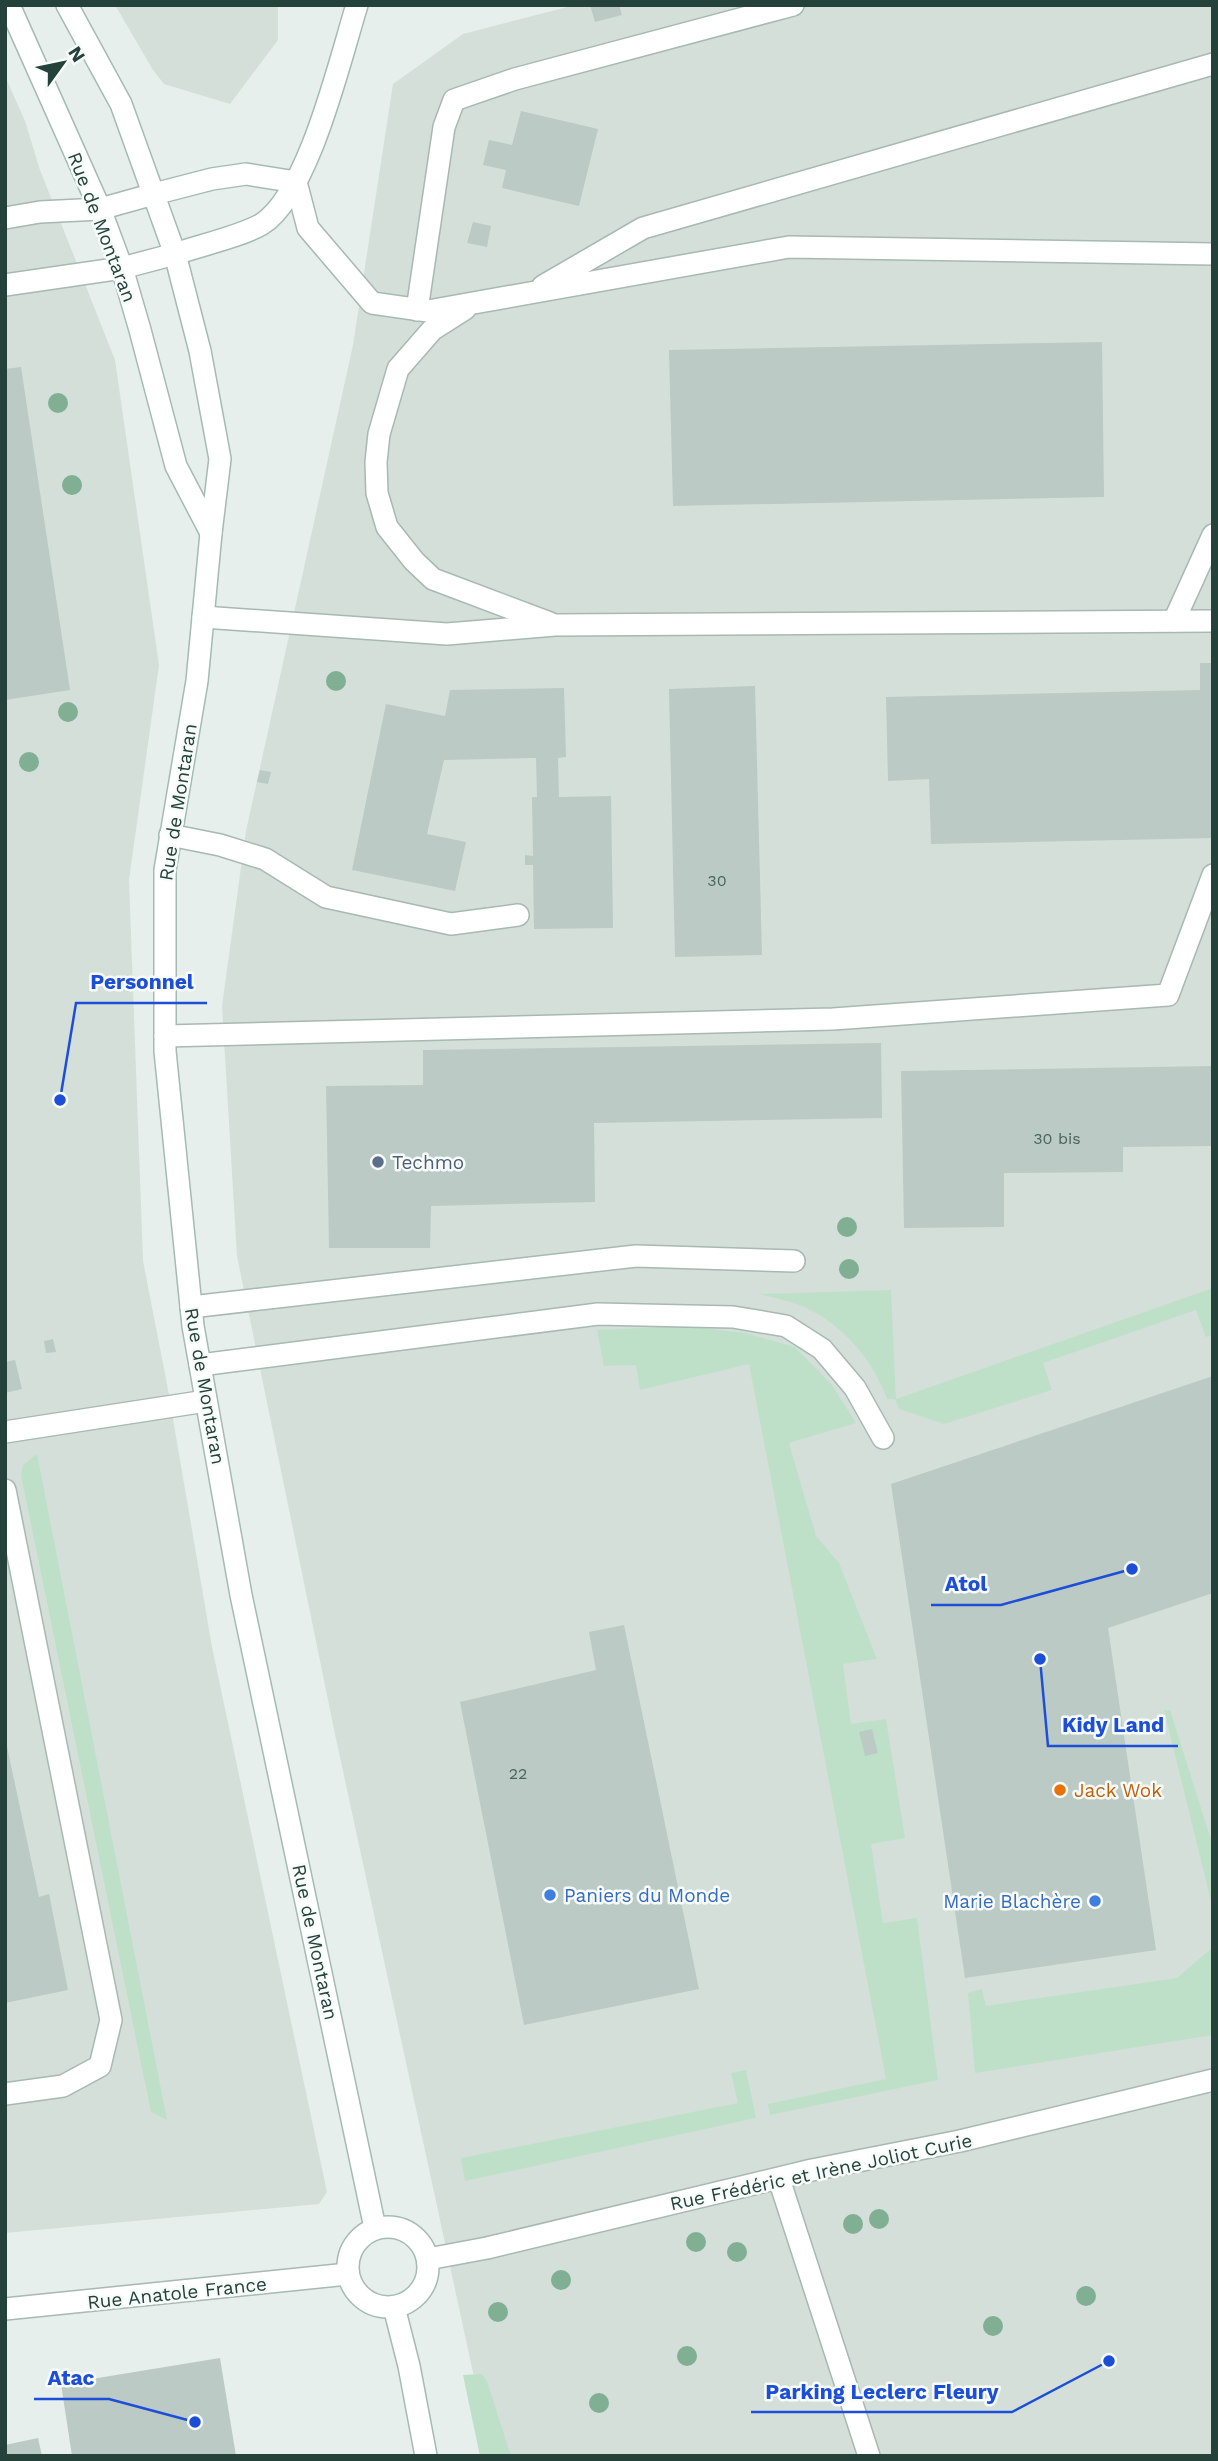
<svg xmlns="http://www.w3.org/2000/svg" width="1218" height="2461" font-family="'Work Sans',sans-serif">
<rect width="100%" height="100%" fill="#e6efeb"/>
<g fill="#d4dfda">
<polygon points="115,5 278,5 278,40 230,104 164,84 153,70"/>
<polygon points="575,5 1213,5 1213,2456 491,2456 335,1734 237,1256 222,1006 246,831 353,345 393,84 463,34"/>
<polygon points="5,76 25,121 40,170 115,360 159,665 129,880 143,1261 167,1384 212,1647 327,2192 319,2204 5,2233"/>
</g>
<g fill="#bfe0c8">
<path d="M 1213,1288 L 1213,1335 L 1206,1337 L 1196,1310 L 1043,1363 L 1052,1390 L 944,1424 L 899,1409 L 895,1399 L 887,1399 C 874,1362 844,1326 808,1309 C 794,1302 776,1299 760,1294 L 891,1290 L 896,1399 Z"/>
<polygon points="684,1326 745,1333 795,1347 832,1385 856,1423 789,1443 816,1536 839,1563 877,1659 843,1664 851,1724 886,1719 905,1838 871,1844 883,1923 917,1918 938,2080 770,2115 768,2104 886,2079 749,1364 640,1390 636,1365 604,1366 597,1330"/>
<polygon points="37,1454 167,2120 151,2112 21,1475 23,1465"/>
<polygon points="1164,1710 1170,1710 1213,1846 1212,1905"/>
<polygon points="1213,1947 1213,2035 975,2073 968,1993 982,1989 986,2006 1177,1978"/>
<polygon points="746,2070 756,2118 465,2181 461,2158 738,2103 731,2073"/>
<polygon points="482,2374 487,2381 511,2456 480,2456 463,2375"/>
</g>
<g fill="#bbcac4">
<polygon points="590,5 619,5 622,15 595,22"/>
<polygon points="521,111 598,129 579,206 502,188 506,170 483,165 489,140 512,145"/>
<polygon points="473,222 491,226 487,247 467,243"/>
<polygon points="1102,342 1104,497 673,506 669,350"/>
<polygon points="21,367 70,690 5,700 5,369"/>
<polygon points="1200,663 1213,663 1213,838 931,844 929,779 888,781 886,697 1200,690"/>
<polygon points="755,686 762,955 675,957 669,689"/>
<polygon points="564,688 566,757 558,758 559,797 611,796 613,928 534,929 533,865 525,865 525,855 533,856 532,797 537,797 536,758 444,760 427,834 466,842 455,891 352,870 386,704 445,716 450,690"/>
<polygon points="260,770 271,772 268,784 257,782"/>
<polygon points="881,1043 882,1118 594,1123 595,1202 431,1206 430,1248 329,1248 326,1086 423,1085 423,1050"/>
<polygon points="1213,1066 1213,1146 1123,1147 1123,1172 1004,1173 1004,1227 904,1228 901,1071"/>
<polygon points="53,1339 56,1352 46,1353 44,1341"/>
<polygon points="15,1360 22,1389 5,1393 5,1362"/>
<polygon points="1213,1376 1213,1593 1108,1628 1156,1950 965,1978 891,1484"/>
<polygon points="624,1625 699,1989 524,2025 460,1702 596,1670 589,1632"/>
<polygon points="872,1729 878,1753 865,1756 859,1732"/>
<polygon points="5,1737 39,1897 49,1894 68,1990 5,2003"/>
<polygon points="220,2358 236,2456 72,2456 61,2384"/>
<polygon points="38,2438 42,2456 5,2456 5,2445"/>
</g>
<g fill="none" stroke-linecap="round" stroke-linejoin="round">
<defs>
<g id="lane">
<polyline points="296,182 308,228 372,303 428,311 789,247 1213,254"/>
<polyline points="5,218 40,212 100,209 154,194"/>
<polyline points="5,285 122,268 175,254"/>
<polyline points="543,286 643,228 1213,64"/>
<polyline points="465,309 432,330 398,369 379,434 376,462 377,493 387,527 414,561 433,579 550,623"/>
<polyline points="417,310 444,127 454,100 515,79 793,5"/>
<polyline points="203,617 447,634 555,625 1213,621"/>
<polyline points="1174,621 1213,535"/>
<polyline points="170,835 220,845 265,859 326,897 451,924 518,915"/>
<polyline points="165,1036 833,1019 1168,995 1213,875"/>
<polyline points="191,1307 636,1256 794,1261"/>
<polyline points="200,1365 598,1314 733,1317 786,1326 822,1349 855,1388 883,1438"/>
<polyline points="5,1432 206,1401"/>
<polyline points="5,1490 111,2020 100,2066 63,2086 5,2094"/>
<polyline points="779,2179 869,2456"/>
</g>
<g id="street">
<polyline points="428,2259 487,2248 812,2170 960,2141 1213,2080"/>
<polyline points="5,2309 348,2274"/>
</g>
<g id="secondary">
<polyline points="9,5 100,209 122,268 140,330 176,466 211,533"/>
<polyline points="67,5 121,104 175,254 200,351 220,459 211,533 197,681 165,870 165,1051 193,1326 241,1595 375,2228"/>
<polyline points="154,194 212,179 246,174 296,182"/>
<path d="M 175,254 C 198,246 242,236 262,224 C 309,194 340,59 357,5"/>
<circle cx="388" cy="2267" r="40"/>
<polyline points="394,2307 409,2366 426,2456"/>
</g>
</defs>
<use href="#lane" stroke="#a8b8b2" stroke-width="24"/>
<use href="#street" stroke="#a8b8b2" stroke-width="24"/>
<use href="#secondary" stroke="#a4bbb3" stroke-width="24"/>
<use href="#lane" stroke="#fff" stroke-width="21"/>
<use href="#street" stroke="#fff" stroke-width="21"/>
<use href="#secondary" stroke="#fff" stroke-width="21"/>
</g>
<g fill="#80af93">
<circle cx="58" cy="403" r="10"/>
<circle cx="72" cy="485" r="10"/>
<circle cx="336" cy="681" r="10"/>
<circle cx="68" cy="712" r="10"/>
<circle cx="29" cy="762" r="10"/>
<circle cx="847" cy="1227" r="10"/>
<circle cx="849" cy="1269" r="10"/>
<circle cx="879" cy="2219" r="10"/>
<circle cx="853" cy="2224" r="10"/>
<circle cx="696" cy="2242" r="10"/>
<circle cx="737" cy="2252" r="10"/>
<circle cx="561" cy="2280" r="10"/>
<circle cx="1086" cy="2296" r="10"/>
<circle cx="498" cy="2312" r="10"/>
<circle cx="993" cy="2326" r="10"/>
<circle cx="687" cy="2356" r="10"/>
<circle cx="599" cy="2403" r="10"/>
</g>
<circle fill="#5c6f8a" stroke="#f7fbf9" stroke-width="2.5" cx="378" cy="1162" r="7"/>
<circle fill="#e8710a" stroke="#f7fbf9" stroke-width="2.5" cx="1060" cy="1790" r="7"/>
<g fill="#3f7fe0" stroke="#f7fbf9" stroke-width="2.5">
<circle cx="550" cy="1895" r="7"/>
<circle cx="1095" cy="1901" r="7"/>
</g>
<g text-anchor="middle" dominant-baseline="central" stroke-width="5" stroke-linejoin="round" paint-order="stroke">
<g font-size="16" fill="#4a645c">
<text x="717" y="880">30</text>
<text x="1057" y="1138">30 bis</text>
<text x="518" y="1773">22</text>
</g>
<g font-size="19" fill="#24423a" stroke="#f7fbf9">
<text transform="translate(102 227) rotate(69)">Rue de Montaran</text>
<text transform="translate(178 802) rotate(-81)">Rue de Montaran</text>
<text transform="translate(205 1386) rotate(80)">Rue de Montaran</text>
<text transform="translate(315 1942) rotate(78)">Rue de Montaran</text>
<text transform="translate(821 2172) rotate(-12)">Rue Frédéric et Irène Joliot Curie</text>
<text transform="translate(177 2293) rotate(-6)">Rue Anatole France</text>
</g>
<g font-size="19" fill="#4e5e75" stroke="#f7fbf9" text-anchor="start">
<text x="392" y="1162">Techmo</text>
</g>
<g font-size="19" fill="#c56008" stroke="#f7fbf9" text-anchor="start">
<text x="1074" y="1790">Jack Wok</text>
</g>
<g font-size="19" fill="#366cbe" stroke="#f7fbf9" text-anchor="start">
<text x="564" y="1895">Paniers du Monde</text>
<text x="1081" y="1901" text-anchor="end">Marie Blachère</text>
</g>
</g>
<path fill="none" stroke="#1d4ed8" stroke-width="2.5" d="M60 1100L76 1003H207M1132 1569L1001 1605H931M1040 1659L1048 1746H1178M195 2422L109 2399H34M1109 2361L1012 2412H751"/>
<g fill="#1d4ed8" stroke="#f7fbf9" stroke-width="2.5">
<circle cx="60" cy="1100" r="7"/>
<circle cx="1132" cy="1569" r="7"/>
<circle cx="1040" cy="1659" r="7"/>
<circle cx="195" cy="2422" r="7"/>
<circle cx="1109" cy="2361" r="7"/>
</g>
<g font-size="21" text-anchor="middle" font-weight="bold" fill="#1d4ed8" stroke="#f7fbf9" stroke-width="5" stroke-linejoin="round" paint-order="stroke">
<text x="142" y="989">Personnel</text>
<text x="966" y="1591">Atol</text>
<text x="1113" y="1732">Kidy Land</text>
<text x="71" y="2385">Atac</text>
<text x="882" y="2399">Parking Leclerc Fleury</text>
</g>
<rect width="1218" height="2461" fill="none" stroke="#24423a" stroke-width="14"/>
<g transform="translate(63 63) rotate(57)" stroke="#f7fbf9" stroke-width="5" paint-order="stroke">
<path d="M0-5L12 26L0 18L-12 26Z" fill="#24423a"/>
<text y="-10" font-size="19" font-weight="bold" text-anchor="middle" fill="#24423a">N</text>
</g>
</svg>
